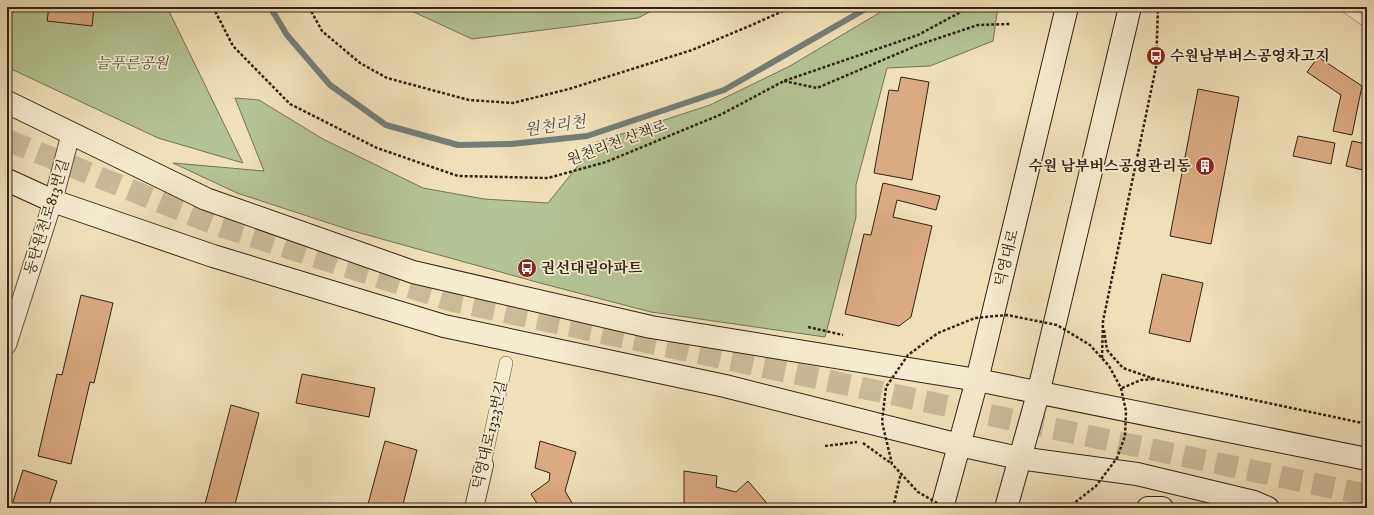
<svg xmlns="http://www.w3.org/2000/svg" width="1374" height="515" font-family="'IM FELL DW Pica','Noto Serif KR',serif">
<rect width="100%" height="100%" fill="#efe0b8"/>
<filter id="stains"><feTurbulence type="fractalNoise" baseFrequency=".005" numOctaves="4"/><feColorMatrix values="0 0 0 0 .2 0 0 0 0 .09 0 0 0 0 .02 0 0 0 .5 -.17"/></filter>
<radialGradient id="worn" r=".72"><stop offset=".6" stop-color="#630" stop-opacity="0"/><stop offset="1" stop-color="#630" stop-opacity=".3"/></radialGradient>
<g fill="#b4c393" stroke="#727454">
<polygon points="7,7 167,7 243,163 158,138 7,67"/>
<polygon points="403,7 659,7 638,18 472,39"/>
<polygon points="889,7 998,7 993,41 930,66 887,68 856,185 856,217 825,337 651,312 540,283 353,231 237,193 173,163 264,171 235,98 259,100 323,139 423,188 484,199 548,203 597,142 710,105 790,66"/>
</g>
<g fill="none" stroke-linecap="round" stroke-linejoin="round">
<polyline stroke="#737e78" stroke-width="6" points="270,7 287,35 330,85 386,125 458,145 511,144 587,136 724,90 869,7"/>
</g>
<g fill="#dbaa80" stroke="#312416">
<polygon points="49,7 94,7 92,26 47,21"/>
<polygon points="1318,57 1362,86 1352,135 1333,131 1341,95 1307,72"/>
<polygon points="901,77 929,82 912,180 874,173 889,90 898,91"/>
<polygon points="1198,89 1239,97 1211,244 1170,236"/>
<polygon points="1298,136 1335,143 1331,164 1293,156"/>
<polygon points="1352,141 1367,144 1367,171 1346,166"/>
<polygon points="883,183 940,196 936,210 897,200 893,217 932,226 911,317 899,326 845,314 864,234 871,235"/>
<polygon points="1162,274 1203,283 1190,342 1149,333"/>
<polygon points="81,295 113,303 94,383 90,382 71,464 38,456 57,374 62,375"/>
<polygon points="302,374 375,388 369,417 296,403"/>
<polygon points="231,405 259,413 234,508 204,508"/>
<polygon points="385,441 417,450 402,508 367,508"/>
<polygon points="540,441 576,452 565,491 575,508 540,508 531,494 549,481 550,473 535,468"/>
<polygon points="23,470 57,481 48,508 11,508"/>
<polygon points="684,471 717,476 716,487 736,492 748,481 771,508 684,508"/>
</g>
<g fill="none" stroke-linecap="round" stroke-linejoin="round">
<polyline stroke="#c9ba98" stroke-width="22" stroke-dasharray="22 11" stroke-linecap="butt" points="7,140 217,225 453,301 1367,495"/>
<defs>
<polyline id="service" points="1344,7 1367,23"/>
<polyline id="pedestrian" points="484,465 506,363"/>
<g id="minor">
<polyline points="7,345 53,201 71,133"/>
<polyline points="474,508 484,465"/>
</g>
<g id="secondary">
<polyline points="7,102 206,199 413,272 651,327 977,380 1367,459"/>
<polyline points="7,180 53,201 213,256 444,326 725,386 959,445 1019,458 1137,474 1254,502 1268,508"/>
<polyline points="942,508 977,380 1067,7"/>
<polyline points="1006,508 1038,394 1130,7"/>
<polyline points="1148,508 1162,508"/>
</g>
</defs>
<use href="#service" stroke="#60533e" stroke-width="10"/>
<use href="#pedestrian" stroke="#60533e" stroke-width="14"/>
<use href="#minor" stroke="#60533e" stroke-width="20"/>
<use href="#secondary" stroke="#312416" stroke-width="24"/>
<g stroke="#312416" stroke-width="2.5" stroke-dasharray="3 2" stroke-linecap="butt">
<polyline points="213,7 233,46 290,104 377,148 458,176 548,178 606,162 722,114 784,81 918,35 970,7"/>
<polyline points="309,7 322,31 360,63 387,78 469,100 513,103 569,89 692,50 747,27 781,12 788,7"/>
<polyline points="784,81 817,88 918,45 978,25 1010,24"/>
<polyline points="808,327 843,335"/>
<polyline points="1104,330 1107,350 1123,368 1155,379 1367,424"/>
<polyline points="1102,358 1103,321 1156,67 1158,7"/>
<polyline points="1122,388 1141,380 1153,379"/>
<polyline points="863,443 892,464"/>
<polyline points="825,446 857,442"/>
<polyline points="893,508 901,473"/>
</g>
<use href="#service" stroke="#f5ebd1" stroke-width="9"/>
<use href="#pedestrian" stroke="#f5ebd1" stroke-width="13"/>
<use href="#minor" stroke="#f5ebd1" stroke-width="18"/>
<use href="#secondary" stroke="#f5ebd1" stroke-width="22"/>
<polyline stroke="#312416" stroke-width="2.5" stroke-dasharray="3 2" stroke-linecap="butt" points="946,508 918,492 892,464 882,422 886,387 908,355 938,333 975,318 1007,315 1057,325 1090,345 1109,366 1121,388 1126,411 1125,436 1117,458 1096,486 1073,504 1063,508"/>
</g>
<defs>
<symbol id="bus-disc" viewBox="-11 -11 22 22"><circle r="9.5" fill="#8f2418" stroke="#f5ebd1"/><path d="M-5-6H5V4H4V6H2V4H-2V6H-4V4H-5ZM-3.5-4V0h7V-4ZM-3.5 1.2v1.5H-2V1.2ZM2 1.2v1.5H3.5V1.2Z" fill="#fff"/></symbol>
<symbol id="building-disc" viewBox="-11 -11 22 22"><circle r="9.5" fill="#8f2418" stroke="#f5ebd1"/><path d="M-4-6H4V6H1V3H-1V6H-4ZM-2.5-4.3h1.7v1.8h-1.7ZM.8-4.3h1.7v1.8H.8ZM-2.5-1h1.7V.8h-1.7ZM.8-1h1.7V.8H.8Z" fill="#fff"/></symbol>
</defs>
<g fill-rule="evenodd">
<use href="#bus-disc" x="1145" y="45" width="22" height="22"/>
<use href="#building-disc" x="1194" y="155" width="22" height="22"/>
<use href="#bus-disc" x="516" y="257" width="22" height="22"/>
</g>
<g text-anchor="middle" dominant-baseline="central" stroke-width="3.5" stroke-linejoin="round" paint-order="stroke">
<g font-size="15" font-weight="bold" fill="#312416" stroke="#f5ebd1" text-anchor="start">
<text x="1170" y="56">수원남부버스공영차고지</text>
<text x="1191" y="166" text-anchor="end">수원 남부버스공영관리동</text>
<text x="541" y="268">권선대림아파트</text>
</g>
<g font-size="15" font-style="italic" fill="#524c35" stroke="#f5ebd1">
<text x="132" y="63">늘푸른공원</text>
</g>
<g font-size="15" fill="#312416" stroke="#f5ebd1">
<text transform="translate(617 143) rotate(-20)">원천리천 산책로</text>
<text transform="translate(47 217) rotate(-73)">동탄원천로813번길</text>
<text transform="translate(1007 258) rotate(-76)">덕영대로</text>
<text transform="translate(490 435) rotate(-77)">덕영대로1323번길</text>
</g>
<g font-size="16" font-style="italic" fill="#525147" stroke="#f5ebd1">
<text transform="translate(555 126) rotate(-8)">원천리천</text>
</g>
</g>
<rect width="1374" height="515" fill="none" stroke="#efe0b8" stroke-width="24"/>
<rect x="8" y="8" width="1358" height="499" fill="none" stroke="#312416" stroke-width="2"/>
<rect x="12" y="12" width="1350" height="491" fill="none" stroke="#312416"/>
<rect width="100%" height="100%" filter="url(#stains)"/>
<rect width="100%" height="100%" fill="url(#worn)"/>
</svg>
